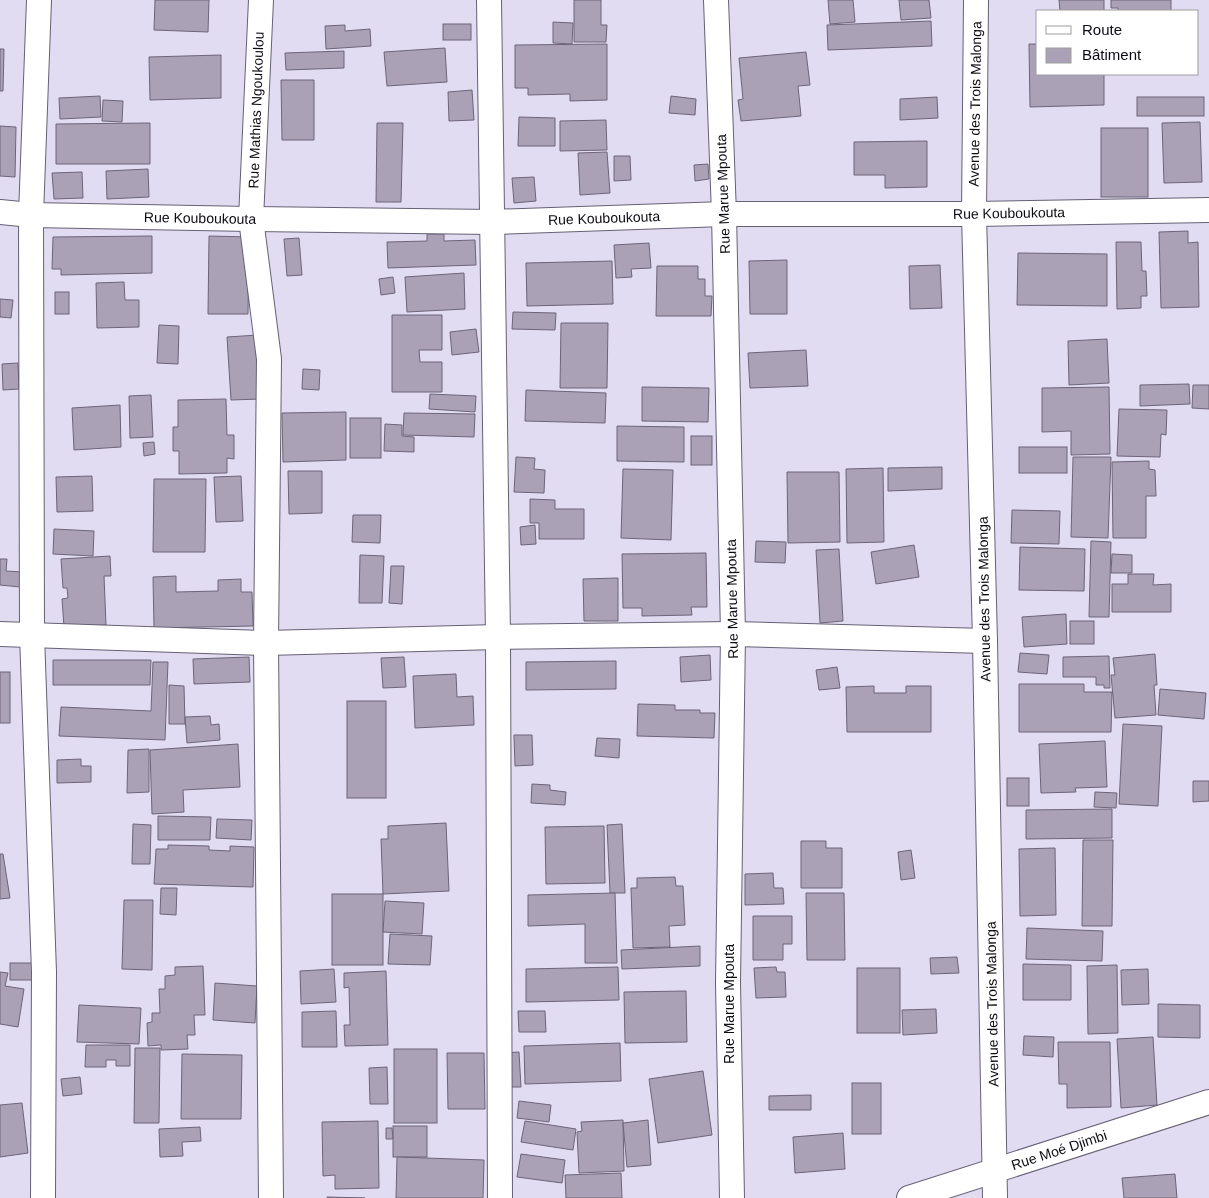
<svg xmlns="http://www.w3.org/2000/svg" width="1209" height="1198" font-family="Arial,sans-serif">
<rect width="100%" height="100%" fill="#e2dcf3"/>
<g fill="#aba1b6" stroke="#6d6478">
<polygon points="155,0 209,0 208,32 154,30"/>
<polygon points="574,0 601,0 601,25 607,25 606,42 574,42"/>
<polygon points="828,0 853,0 855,22 830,24"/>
<polygon points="899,0 929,0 931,18 901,20"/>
<polygon points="1059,0 1104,0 1104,11 1060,11"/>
<polygon points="1111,0 1171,0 1171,11 1118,11 1118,8 1111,8"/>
<polygon points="931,21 932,46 828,50 827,25"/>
<polygon points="553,22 573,23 572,44 553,43"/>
<rect x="443" y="24" width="28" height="16"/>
<polygon points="345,25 345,31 370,29 371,46 326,49 325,26"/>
<polygon points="607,44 607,100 570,101 570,94 528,95 528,88 515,88 515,45"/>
<polygon points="1029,44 1038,44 1038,74 1104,74 1104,105 1030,107"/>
<polygon points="445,48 447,82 387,86 384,52"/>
<polygon points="0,49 4,49 3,91 0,91"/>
<polygon points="344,51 344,68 286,70 285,53"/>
<polygon points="806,52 810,85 798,86 801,116 741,121 738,100 743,99 739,58"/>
<polygon points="221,55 221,98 150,100 149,57"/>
<polygon points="281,80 314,80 314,140 282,140"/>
<polygon points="472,90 474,120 449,121 448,92"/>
<polygon points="100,96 101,117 60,119 59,98"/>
<polygon points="671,96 696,99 695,115 669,113"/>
<polygon points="937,97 938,118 900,120 900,99"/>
<rect x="1137" y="97" width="67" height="19"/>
<polygon points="103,100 123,101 122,122 102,121"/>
<polygon points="519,117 555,118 555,146 518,146"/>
<polygon points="606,120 607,150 560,151 560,121"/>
<polygon points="1200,122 1202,182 1164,183 1162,123"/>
<polygon points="150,123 150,164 56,164 56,124"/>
<polygon points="377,123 403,123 401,202 376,202"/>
<polygon points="0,126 16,127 15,177 0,176"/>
<rect x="1101" y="128" width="47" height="69"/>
<polygon points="927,141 927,187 885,188 885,175 854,175 854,142"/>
<polygon points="607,152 610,193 580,195 578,153"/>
<polygon points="614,156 630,156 631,180 614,181"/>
<polygon points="708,164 709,179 695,181 694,165"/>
<polygon points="148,169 149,197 107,199 106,171"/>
<polygon points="82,172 83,198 54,199 52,173"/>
<polygon points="534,177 536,201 514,203 512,178"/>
<polygon points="1188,231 1188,243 1198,242 1199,307 1161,308 1159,232"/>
<polygon points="427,234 444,234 444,241 475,240 476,265 388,268 387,242 427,241"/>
<polygon points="152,236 152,273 61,275 61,269 52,269 53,237"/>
<polygon points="209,236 249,237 248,314 208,314"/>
<polygon points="299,238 302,275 287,276 284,239"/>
<polygon points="1116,242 1141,242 1142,271 1146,271 1147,296 1141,296 1141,308 1117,309"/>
<polygon points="649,243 651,268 631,269 632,277 616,278 614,245"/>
<polygon points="1018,253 1107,254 1107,306 1017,305"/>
<polygon points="787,260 787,314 750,314 749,261"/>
<polygon points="612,261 613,304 527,306 526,263"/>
<polygon points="940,265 942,308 910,309 909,266"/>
<polygon points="657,266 698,266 698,279 705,279 705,296 712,296 711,316 656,316"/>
<polygon points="464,273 465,309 407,312 405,277"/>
<polygon points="393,277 395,293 381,295 379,279"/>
<polygon points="124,282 125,300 139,300 139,327 97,328 96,283"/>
<rect x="55" y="292" width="14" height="22"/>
<polygon points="0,299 13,300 11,318 0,317"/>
<polygon points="513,312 556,313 555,330 512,329"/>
<polygon points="392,315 442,315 442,350 419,350 420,362 442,362 442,392 392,392"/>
<polygon points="561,323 608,323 607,388 560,388"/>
<polygon points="159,325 179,326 178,364 157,363"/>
<polygon points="476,329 479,352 452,355 450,332"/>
<polygon points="258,335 261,399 231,400 227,337"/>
<polygon points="1107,339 1109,383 1069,385 1068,341"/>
<polygon points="806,350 808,386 750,388 748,353"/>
<polygon points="18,363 19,389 3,390 2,364"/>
<polygon points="303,369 320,370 319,390 302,389"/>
<polygon points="1189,384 1190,404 1140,406 1140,385"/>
<polygon points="1193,385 1209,385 1209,409 1192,408"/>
<polygon points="642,387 709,388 708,422 642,421"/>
<polygon points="1109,387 1110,454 1071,455 1071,431 1042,432 1042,388"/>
<polygon points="526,390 606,393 605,423 525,421"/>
<polygon points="430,394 476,396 475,412 429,409"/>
<polygon points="151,395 153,437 130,438 129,396"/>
<polygon points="226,399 227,435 234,435 234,459 227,458 227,473 179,474 179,451 173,451 173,427 178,427 178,400"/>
<polygon points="120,405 121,447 74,450 72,408"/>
<polygon points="1119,409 1167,410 1166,435 1161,434 1160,457 1117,456"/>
<polygon points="346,412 346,460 283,462 282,413"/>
<polygon points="404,413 475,414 474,437 403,435"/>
<rect x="350" y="418" width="31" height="40"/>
<polygon points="385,424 402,425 402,436 414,437 414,452 384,451"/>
<polygon points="617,426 684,427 684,462 617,461"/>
<rect x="691" y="436" width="21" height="29"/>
<polygon points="154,442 155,454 144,456 143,443"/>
<rect x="1019" y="447" width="48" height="26"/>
<polygon points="516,457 535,458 534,469 545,470 544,493 514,492"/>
<polygon points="1073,457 1111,457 1108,538 1071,537"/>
<polygon points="1149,461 1149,469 1155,470 1156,496 1146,496 1146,538 1113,538 1112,462"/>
<polygon points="942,467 942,489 888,491 888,468"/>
<polygon points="883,468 884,542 847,543 846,469"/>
<polygon points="623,469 673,470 671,540 621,538"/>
<polygon points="288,471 322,471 322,513 289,514"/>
<polygon points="787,472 839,472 840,542 788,543"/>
<polygon points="92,476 93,511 57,512 56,477"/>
<polygon points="241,476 243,521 216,522 214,477"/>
<polygon points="154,479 206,479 205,552 153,552"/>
<polygon points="530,499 555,500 555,509 584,509 584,539 539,539 539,523 530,523"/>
<polygon points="1012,510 1060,511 1059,544 1011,543"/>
<polygon points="353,515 381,515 380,543 352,542"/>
<polygon points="535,525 536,544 521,545 520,527"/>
<polygon points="54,529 94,531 93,556 53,554"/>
<polygon points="756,541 786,542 785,563 755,562"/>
<polygon points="1091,541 1111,542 1109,617 1089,617"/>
<polygon points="914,545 919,577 876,584 871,552"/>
<polygon points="1020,547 1085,549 1084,591 1019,590"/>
<polygon points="839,549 843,621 820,623 816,550"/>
<polygon points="706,553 707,607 691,607 692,615 642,616 642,608 623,608 622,554"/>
<polygon points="1112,554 1132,555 1132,573 1111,573"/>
<polygon points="360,555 384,556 382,603 359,603"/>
<polygon points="110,556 111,576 104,576 106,625 64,627 62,599 68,598 67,588 63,588 61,559"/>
<polygon points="0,559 7,559 6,571 22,572 20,587 0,585"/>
<polygon points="391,566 404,566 402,604 389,603"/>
<polygon points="1128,574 1154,574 1153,585 1171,584 1171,612 1112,612 1112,584 1128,584"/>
<polygon points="176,576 176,592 218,591 218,580 241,579 241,592 252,592 253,626 154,628 153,577"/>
<polygon points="618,578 618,621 584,621 583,579"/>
<polygon points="1066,614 1067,644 1024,647 1022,617"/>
<rect x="1070" y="621" width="24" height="23"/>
<polygon points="1020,653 1049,655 1047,674 1018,672"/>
<polygon points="1155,654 1157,685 1154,685 1156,715 1115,718 1111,675 1115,675 1113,658"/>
<polygon points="710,655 711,680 681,682 680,657"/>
<polygon points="1109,656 1110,688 1104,688 1104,685 1096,685 1096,677 1063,677 1063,657"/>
<polygon points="249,657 250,682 194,684 193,659"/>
<polygon points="404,657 406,687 383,688 381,658"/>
<polygon points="53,660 151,660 150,685 53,685"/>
<polygon points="616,661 616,689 526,690 526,662"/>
<polygon points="153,662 168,662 165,740 59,736 61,707 151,711"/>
<polygon points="837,667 840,688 819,690 816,670"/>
<rect x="0" y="672" width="10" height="51"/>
<polygon points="456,674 457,697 473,696 474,725 415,728 413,676"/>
<polygon points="1019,684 1084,684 1084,692 1112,692 1111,732 1019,732"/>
<polygon points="169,685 184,686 185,724 169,724"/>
<polygon points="874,686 874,693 906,693 906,686 931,686 931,732 847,732 846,687"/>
<polygon points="1160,689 1206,693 1204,719 1158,715"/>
<rect x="347" y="701" width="39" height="97"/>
<polygon points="638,704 675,705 675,710 700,710 700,713 715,713 714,738 637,736"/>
<polygon points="210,716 211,725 219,724 220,740 187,743 185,717"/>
<polygon points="1123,724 1162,726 1158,806 1119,804"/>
<polygon points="514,735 532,735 533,765 515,766"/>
<polygon points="597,738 620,739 619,758 595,756"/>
<polygon points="1105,741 1107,787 1075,788 1076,792 1041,793 1039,744"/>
<polygon points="238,744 240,787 183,790 184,812 152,814 150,750"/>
<polygon points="149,749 149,792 127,793 128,750"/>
<polygon points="81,759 81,766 91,766 91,782 57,783 57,760"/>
<rect x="1007" y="778" width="22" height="28"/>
<polygon points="1193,781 1209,781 1209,801 1193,802"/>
<polygon points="532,784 550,785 550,790 566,792 565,805 531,803"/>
<polygon points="1095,792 1117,793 1116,808 1094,807"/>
<polygon points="1112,809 1112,838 1026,839 1026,810"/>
<polygon points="158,816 211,817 210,840 158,840"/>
<polygon points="217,819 252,820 251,840 216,838"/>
<polygon points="446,823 449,891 383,894 381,839 388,839 388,826"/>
<polygon points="133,824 151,825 150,864 132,864"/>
<polygon points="622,824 625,893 610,893 607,825"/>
<polygon points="604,826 605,883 546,884 545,827"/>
<polygon points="1083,840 1113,840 1112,926 1082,926"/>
<polygon points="801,841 826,841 826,848 842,848 842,888 801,888"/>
<polygon points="168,845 209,846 209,850 230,851 230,846 254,847 253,887 154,884 156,849 168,849"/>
<polygon points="1055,848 1056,915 1020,916 1019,849"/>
<polygon points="911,850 915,878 901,880 898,852"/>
<polygon points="0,854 3,854 10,898 0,899"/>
<polygon points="773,873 774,888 783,888 784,904 745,905 745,874"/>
<polygon points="675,877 676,886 683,886 685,925 669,926 670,947 633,948 631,888 637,888 637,878"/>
<polygon points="161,888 177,888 176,915 160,914"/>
<polygon points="615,893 617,963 585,963 585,924 528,926 528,895"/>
<polygon points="806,893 844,893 845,960 807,960"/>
<rect x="332" y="894" width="51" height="71"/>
<polygon points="124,900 153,900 152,970 122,969"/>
<polygon points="385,901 424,903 422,934 383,932"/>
<polygon points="753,916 792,916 792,944 783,944 783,960 753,960"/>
<polygon points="1027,928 1103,931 1102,961 1026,959"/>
<polygon points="390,934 432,936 430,965 388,964"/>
<polygon points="700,946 700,966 622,969 621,950"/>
<polygon points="957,957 959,973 931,974 930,958"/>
<rect x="10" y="963" width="28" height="17"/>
<polygon points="1023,964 1071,965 1071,1000 1023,1000"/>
<polygon points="1117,965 1118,1033 1088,1034 1087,966"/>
<polygon points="203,966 205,1015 194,1015 195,1035 187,1035 188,1049 161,1050 161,1045 148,1046 147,1023 152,1022 152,1013 160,1013 159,989 165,989 165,976 175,975 175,967"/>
<polygon points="618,967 619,1000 526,1002 526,969"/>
<polygon points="776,967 777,972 785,972 786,997 756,998 754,968"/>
<rect x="857" y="968" width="43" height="65"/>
<polygon points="334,969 336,1002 301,1004 300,971"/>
<polygon points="1148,969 1149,1004 1122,1005 1121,970"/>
<polygon points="386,971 388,1045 345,1046 344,1025 350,1025 349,987 344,988 344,973"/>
<polygon points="0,972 8,973 5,986 24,989 18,1027 0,1024"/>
<polygon points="215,983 257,986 255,1023 213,1020"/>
<polygon points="686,991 687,1042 625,1043 624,992"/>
<polygon points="1158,1004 1200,1005 1200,1038 1158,1037"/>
<polygon points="79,1005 141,1008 139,1044 77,1042"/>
<polygon points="936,1009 937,1033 903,1035 902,1010"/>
<polygon points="336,1011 337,1047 302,1047 302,1012"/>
<polygon points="518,1011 545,1011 546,1032 519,1032"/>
<polygon points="1024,1036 1054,1037 1053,1057 1023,1055"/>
<polygon points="1153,1037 1157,1105 1121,1108 1117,1039"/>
<polygon points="1058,1042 1110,1042 1111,1107 1067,1108 1067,1084 1059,1084"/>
<polygon points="620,1043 621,1081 525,1084 524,1046"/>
<polygon points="86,1045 130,1045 130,1066 116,1066 116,1060 106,1060 106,1067 85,1067"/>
<polygon points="135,1048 160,1048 159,1123 134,1123"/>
<rect x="394" y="1049" width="43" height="74"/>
<polygon points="519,1052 521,1087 505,1087 503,1053"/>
<polygon points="447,1053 484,1053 485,1109 448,1109"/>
<polygon points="182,1054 242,1055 241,1119 181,1119"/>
<polygon points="387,1067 388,1104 370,1104 369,1068"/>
<polygon points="703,1071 712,1135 658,1143 649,1079"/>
<polygon points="80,1077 82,1094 63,1096 61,1079"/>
<rect x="852" y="1083" width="29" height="51"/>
<polygon points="811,1095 811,1110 769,1110 769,1096"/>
<polygon points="519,1101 551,1105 549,1122 517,1118"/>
<polygon points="22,1103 28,1153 0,1157 0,1105"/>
<polygon points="623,1120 624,1171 579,1173 577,1132 582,1131 581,1122"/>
<polygon points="648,1120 651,1165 627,1167 623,1123"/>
<polygon points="378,1121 379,1188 335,1189 335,1175 323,1176 322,1122"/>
<polygon points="525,1121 576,1129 573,1150 521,1142"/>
<rect x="393" y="1126" width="34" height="31"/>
<polygon points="200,1127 201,1141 182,1142 183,1156 160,1157 159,1129"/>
<polygon points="386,1128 392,1128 393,1139 386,1139"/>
<polygon points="843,1133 845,1169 795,1173 793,1137"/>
<polygon points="521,1154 565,1160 562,1183 517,1177"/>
<polygon points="397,1157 484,1160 483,1198 396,1198"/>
<polygon points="621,1173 622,1198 566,1198 565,1175"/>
<polygon points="1175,1174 1177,1198 1124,1198 1122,1178"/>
<polygon points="327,1197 365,1198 327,1198"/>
</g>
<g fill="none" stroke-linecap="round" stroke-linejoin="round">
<defs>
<g id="minor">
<polyline points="39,0 31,215 32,635 44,972 43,1198"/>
<polyline points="261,0 251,219 269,359 266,643 271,1198"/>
<polyline points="489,0 498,637 500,1198"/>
<polyline points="716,0 724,214 733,634 728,983 732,1198"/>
<polyline points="976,0 974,214 985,641 995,1198"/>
<polyline points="0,212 31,215 251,219 492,222 724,214 974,214 1209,210"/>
<polyline points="0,634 266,643 498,637 733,634 985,641"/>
<polyline points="909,1198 1209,1102"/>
</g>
</defs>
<use href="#minor" stroke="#666074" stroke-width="26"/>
<use href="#minor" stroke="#fff" stroke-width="24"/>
</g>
<g text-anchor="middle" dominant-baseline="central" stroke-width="4" stroke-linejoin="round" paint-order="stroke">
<g font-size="14" fill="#0d0a12" stroke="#fff">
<text transform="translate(975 104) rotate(-89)">Avenue des Trois Malonga</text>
<text transform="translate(256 110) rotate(-88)">Rue Mathias Ngoukoulou</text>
<text transform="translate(723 194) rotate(-92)">Rue Marue Mpouta</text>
<text transform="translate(1009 213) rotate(-1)">Rue Kouboukouta</text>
<text transform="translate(200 218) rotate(1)">Rue Kouboukouta</text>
<text transform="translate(604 218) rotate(-2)">Rue Kouboukouta</text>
<text transform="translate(732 599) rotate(-91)">Rue Marue Mpouta</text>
<text transform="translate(984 599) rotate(-91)">Avenue des Trois Malonga</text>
<text transform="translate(729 1004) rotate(-90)">Rue Marue Mpouta</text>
<text transform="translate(992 1004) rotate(-91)">Avenue des Trois Malonga</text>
<text transform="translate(1059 1150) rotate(-18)">Rue Moé Djimbi</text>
</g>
</g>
<rect x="1036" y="10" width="162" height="65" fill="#ffffff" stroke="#9e9da0"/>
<rect x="1046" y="26" width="25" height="8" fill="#ffffff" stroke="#9e9da0"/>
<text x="1082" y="35" font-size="15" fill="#0d0a12">Route</text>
<rect x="1046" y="48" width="25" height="15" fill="#aba1b6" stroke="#9e9da0"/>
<text x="1082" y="60" font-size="15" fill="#0d0a12">Bâtiment</text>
</svg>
